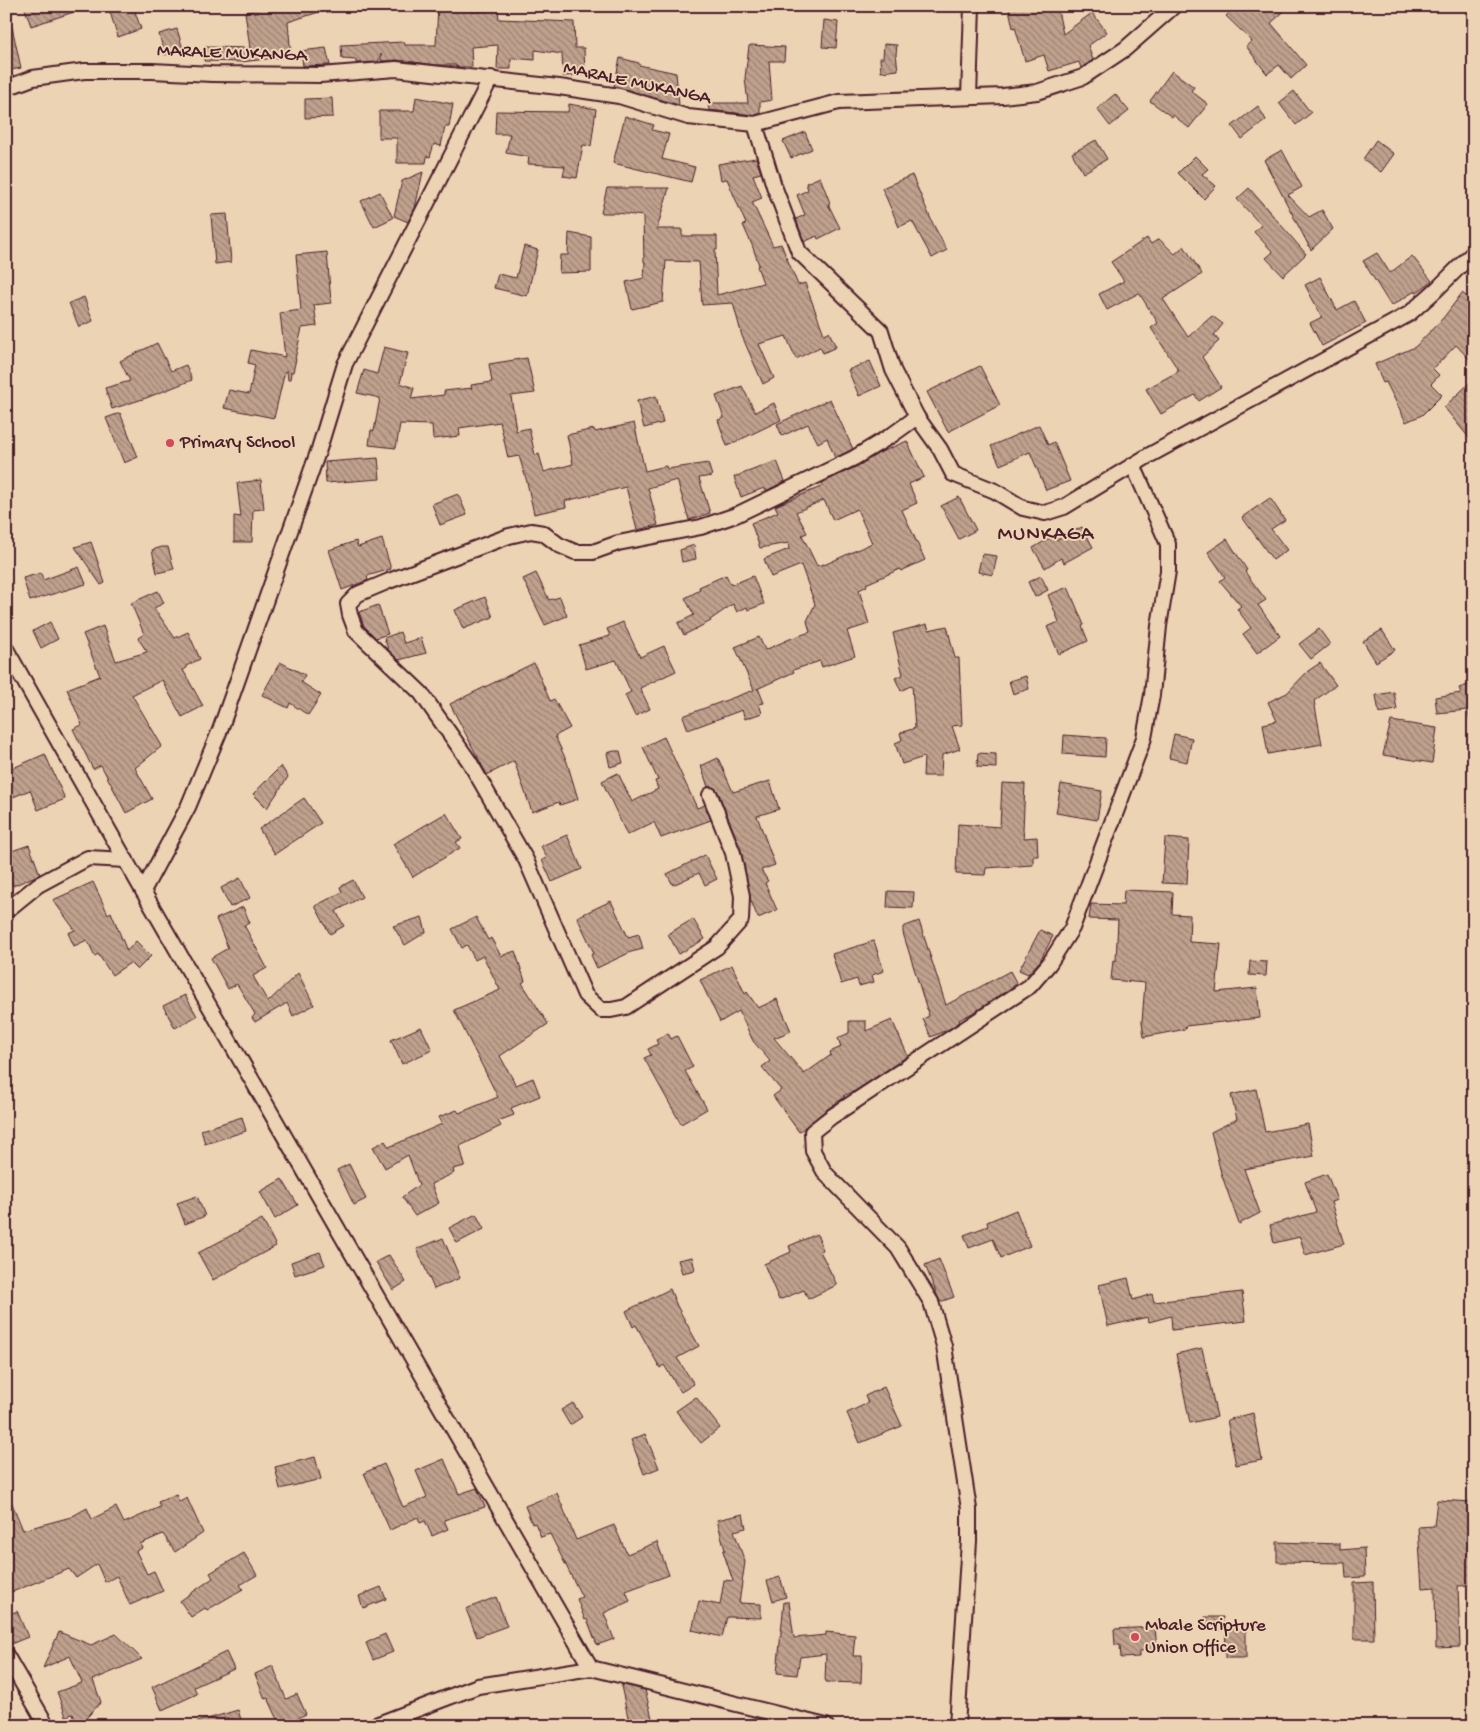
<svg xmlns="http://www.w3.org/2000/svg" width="1480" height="1732" font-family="'Gochi Hand',sans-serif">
<defs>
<pattern id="building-back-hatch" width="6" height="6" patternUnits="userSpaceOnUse" patternTransform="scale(1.25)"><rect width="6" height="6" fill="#bfa18d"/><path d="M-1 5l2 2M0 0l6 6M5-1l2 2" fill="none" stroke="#9d8373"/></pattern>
</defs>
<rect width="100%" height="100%" fill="#ecd3b3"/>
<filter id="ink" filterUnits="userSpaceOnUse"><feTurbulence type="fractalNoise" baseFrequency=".02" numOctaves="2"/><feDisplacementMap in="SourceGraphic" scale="10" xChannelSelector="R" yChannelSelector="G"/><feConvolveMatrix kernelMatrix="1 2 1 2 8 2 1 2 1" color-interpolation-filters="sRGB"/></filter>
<g filter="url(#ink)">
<g fill="url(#building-back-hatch)" stroke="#4a1f2b" fill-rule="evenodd">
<polygon points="24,6 83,6 83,9 31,26"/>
<polygon points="108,6 133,6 141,29 118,37"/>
<polygon points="272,6 328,6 328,9 288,22 291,56 241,62 204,61 205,47 250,48 245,12"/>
<polygon points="438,6 472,6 472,12 498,10 499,19 574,22 575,48 584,48 585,75 563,76 562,54 535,50 535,60 511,58 511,69 497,69 498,45 471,47 472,67 456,67 456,65 437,65 397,60 381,61 381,54 378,62 356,63 356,60 342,59 341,45 404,42 405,45 436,45"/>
<polygon points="1022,6 1057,6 1063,34 1092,13 1107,32 1088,46 1093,60 1081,68 1079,62 1049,71 1044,55 1025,61 1015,27 1013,28 1009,9"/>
<polygon points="1236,6 1290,6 1271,23 1306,65 1291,79 1279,65 1267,74 1246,46 1252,41 1226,16"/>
<polygon points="824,20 838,22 836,48 822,47"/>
<polygon points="12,27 21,68 6,71 6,28"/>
<polygon points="177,29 183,49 165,55 159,34"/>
<polygon points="884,44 897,45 896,54 898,70 881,72 880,58 883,58"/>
<polygon points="751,45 785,47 784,61 769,61 772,100 760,102 760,114 754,115 709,110 708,103 748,103 745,78 749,46"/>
<polygon points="326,48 330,65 303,66 301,51"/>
<polygon points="620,58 639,63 639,65 676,73 679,105 614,86"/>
<polygon points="1172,71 1194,87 1191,91 1208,104 1189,128 1173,115 1172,117 1150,101"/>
<polygon points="1294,91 1311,113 1296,125 1279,103"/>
<polygon points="1115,94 1129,111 1110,126 1097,109"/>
<polygon points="416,97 453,104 449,127 445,127 441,146 434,144 430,157 427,156 426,163 397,163 397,138 379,138 379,111 414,111"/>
<polygon points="332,98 333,117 305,118 305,99"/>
<polygon points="569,104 596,109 591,146 583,145 577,178 563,176 565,166 528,164 529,157 506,153 510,134 495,134 496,111 568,112"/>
<polygon points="1258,106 1266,120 1242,139 1232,126"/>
<polygon points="625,116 654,125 652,130 669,134 662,159 695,167 691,182 613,163"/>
<polygon points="805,132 812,149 791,158 783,141"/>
<polygon points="1096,140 1107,159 1083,173 1072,153"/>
<polygon points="1376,140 1394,154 1381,172 1363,159"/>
<polygon points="1282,150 1302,187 1288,195 1309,217 1322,210 1333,229 1311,250 1264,160"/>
<polygon points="1195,156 1208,169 1202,174 1216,186 1204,199 1178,173"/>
<polygon points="756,158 761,173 753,175 762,198 752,202 773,246 781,244 798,285 805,283 824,334 829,332 836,347 823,353 820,347 796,359 786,336 759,344 774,378 763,384 742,336 733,303 702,305 699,262 666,261 663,302 632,309 626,282 644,278 645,262 644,262 643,216 617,213 601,213 607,188 669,188 657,229 682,229 682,236 717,236 717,250 715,250 717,295 763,283 757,266 759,265 752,245 743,225 746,224 727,179 721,180 718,164"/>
<polygon points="423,172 415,208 408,222 394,216 402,181"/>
<polygon points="912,175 933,224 947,250 932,258 912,221 899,227 882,188"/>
<polygon points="820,177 830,203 828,204 840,228 818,239 817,236 804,242 796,219 805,215 797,195 808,190 806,183"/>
<polygon points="1249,188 1306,254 1283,276 1266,258 1273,252 1254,232 1261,225 1237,199"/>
<polygon points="380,192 393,218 374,227 361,201"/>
<polygon points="227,214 231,262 215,264 211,215"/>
<polygon points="569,233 591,237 591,272 559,273 560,255 568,255"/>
<polygon points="1147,238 1151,244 1159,239 1175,254 1184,246 1202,274 1163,299 1188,337 1212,316 1223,324 1214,335 1219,341 1202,357 1221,387 1199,401 1195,395 1161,414 1146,389 1179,371 1151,328 1158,323 1139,293 1107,310 1099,294 1124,281 1111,262"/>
<polygon points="524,246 538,250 527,296 494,288 498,274 516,278"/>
<polygon points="327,252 331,303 314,305 317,326 302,328 295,359 296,359 293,372 291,372 290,380 288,380 287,371 285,371 274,418 224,408 229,390 249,394 255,365 248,363 251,350 285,357 280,313 301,310 296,255"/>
<polygon points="1377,253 1390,273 1412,256 1432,281 1416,293 1415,291 1391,306 1363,261"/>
<polygon points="1320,277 1337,310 1354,301 1366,323 1322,346 1310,323 1322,317 1305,285"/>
<polygon points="1462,293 1474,302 1474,364 1456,345 1433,369 1439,375 1431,384 1442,395 1422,415 1406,422 1386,382 1383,383 1375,364 1415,347 1444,317"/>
<polygon points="84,297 93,321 79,327 69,303"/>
<polygon points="157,343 171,371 186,365 192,380 146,398 112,409 105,388 130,381 120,361"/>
<polygon points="384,347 408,353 400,383 414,388 411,399 444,395 444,391 472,388 471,385 492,382 489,364 527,358 535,393 511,396 516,431 529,428 535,455 539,454 544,472 573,464 567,435 594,429 595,432 634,423 645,471 666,466 667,469 708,463 712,476 699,478 710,513 689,520 677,480 648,488 658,525 637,530 626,487 565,501 566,507 534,514 527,482 519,456 508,458 500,422 459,428 460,436 433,439 432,425 400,424 396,448 369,445 371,430 374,431 380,398 357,393 364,370 377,374"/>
<polygon points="870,361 881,386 859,396 848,370"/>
<polygon points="980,366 1000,405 948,432 927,392"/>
<polygon points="1474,379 1474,444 1444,407"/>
<polygon points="742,386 755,412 774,403 781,420 727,446 718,420 724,418 716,396"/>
<polygon points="656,396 663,423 644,428 637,401"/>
<polygon points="830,399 853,449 835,458 827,438 818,443 808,424 782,436 777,424"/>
<polygon points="120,413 138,457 124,463 106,418"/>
<polygon points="1039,425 1048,445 1054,442 1070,481 1046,490 1030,452 1000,465 991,446"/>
<path d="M 907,441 L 924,477 L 909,484 L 917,503 L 902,510 L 925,560 L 901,571 L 900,569 L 866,584 L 867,586 L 859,590 L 869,624 L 847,631 L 855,656 L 822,667 L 820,661 L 793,670 L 794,672 L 757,689 L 758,688 L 764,703 L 759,704 L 762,713 L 745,719 L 742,710 L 688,730 L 683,716 L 754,690 L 735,647 L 759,637 L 765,650 L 792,638 L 810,632 L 807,621 L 815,604 L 801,565 L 771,577 L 764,559 L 789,549 L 788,543 L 760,548 L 751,523 L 778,512 L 775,506 L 823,486 L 822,483 L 858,466 L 879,453 ZM 824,500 L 833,520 L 857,509 L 872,543 L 824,565 L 824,564 L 817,566 L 802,535 L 807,533 L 796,512 Z"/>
<polygon points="378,458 380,479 326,483 325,462"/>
<polygon points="777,461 785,481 768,490 765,490 764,488 741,497 734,477"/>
<polygon points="261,480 264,509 253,510 252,542 234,542 234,516 241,517 237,483"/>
<polygon points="458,494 467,515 440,525 432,504"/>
<polygon points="959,497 976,530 959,539 941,506"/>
<polygon points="1270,498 1285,520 1271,529 1287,550 1273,560 1242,517"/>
<polygon points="1082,527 1093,547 1064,563 1061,558 1045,568 1033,548 1053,536 1056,540"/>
<polygon points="382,539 391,569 367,576 368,580 342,590 329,550 356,541 358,547"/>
<polygon points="1227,539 1247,570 1245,572 1266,600 1258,605 1280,636 1257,653 1243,634 1251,628 1237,609 1241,606 1220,581 1225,577 1208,552"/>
<polygon points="91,542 105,583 101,585 75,547"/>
<polygon points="694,545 696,559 682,562 680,550"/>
<polygon points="162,547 168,547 174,569 157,573 152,550"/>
<polygon points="982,554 997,556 993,575 978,572"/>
<polygon points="79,567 86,584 30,601 23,578 41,573 43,580"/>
<polygon points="536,573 549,600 560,597 567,616 545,625 523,579"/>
<polygon points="726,575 731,585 753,576 764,604 748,610 747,607 737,612 733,604 710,620 711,621 684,635 678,623 694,615 685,598 700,590 699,587"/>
<polygon points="1041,576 1048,590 1035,597 1028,582"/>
<polygon points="1068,587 1084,625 1082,626 1088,641 1059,654 1047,627 1059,622 1048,595"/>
<polygon points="158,591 164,603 154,608 175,638 188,632 200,659 186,666 187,668 183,670 203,706 182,717 162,680 132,695 162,746 135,768 152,799 126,813 101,765 93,769 73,729 82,725 67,689 100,676 83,634 103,626 116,661 147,652 138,638 144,634 131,603"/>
<polygon points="485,597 493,617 463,629 455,610"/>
<polygon points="378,605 388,634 376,638 364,626 359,612"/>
<polygon points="50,622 58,639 41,648 33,631"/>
<polygon points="623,622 640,657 664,646 676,671 640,688 650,709 635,716 625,695 631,692 616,660 586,669 579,645 610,636 607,629"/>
<polygon points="927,624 929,630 947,626 955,658 959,658 962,725 952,726 960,749 942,755 941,776 923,776 924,757 902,764 895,743 902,740 900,733 915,728 912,685 901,691 895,678 903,675 893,633"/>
<polygon points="1319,629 1330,644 1311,659 1299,644"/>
<polygon points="1382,630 1395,650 1376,662 1363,641"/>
<polygon points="400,632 404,643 421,638 426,653 399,660 389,651 384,638"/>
<polygon points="280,662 305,675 301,682 321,695 308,715 290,703 288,708 262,695"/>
<polygon points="534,663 550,701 554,699 570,728 555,736 567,762 578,799 560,805 559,802 532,812 514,761 487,775 450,704"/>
<polygon points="1320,663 1336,685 1314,701 1322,744 1268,754 1263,724 1277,721 1268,702 1287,693 1308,671"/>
<polygon points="1026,676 1029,689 1013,694 1009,681"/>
<polygon points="1474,683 1474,723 1471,724 1467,710 1437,713 1435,697 1461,693 1459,688"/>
<polygon points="1394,692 1397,710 1379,713 1376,695"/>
<polygon points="1391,721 1437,728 1432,763 1383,755"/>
<polygon points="1174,734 1192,738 1187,762 1169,758"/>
<polygon points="1064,735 1106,738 1105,757 1063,754"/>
<polygon points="664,737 697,808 705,805 711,820 661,838 654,822 627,835 602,781 618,773 632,802 658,789 655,781 658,780 643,747"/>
<polygon points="614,751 620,751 623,763 610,767 607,753"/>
<polygon points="978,753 996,754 996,768 977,767"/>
<polygon points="45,754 65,799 38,810 30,790 6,800 6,771"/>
<polygon points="718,758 733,792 770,781 779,809 757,816 775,865 761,870 768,881 765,883 777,910 758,918 751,901 741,850 718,792 715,788 708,787 701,766"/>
<polygon points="281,766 288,777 267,808 253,794"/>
<polygon points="1002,783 1025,784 1023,830 1024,838 1037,837 1038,856 1033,856 1033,865 986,868 985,875 956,874 958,824 1000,827"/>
<polygon points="1061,784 1102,791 1097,820 1056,813"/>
<polygon points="304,798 321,823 275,854 259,829"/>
<polygon points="446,813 462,839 456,842 460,848 413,877 393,844"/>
<polygon points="567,835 582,869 552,882 542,860 547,858 541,846"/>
<polygon points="1165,838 1189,840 1187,884 1162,883"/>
<polygon points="29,845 40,874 13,886 6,867 6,853"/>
<polygon points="705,855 717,879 705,885 699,873 673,885 667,874"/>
<polygon points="240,878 250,898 230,907 221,888"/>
<polygon points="353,880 362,897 336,911 344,926 330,934 315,906 342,892 340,887"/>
<polygon points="93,882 108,914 111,912 127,951 136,941 151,956 137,970 130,963 112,975 98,954 95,956 87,940 74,946 68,933 75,930 53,900"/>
<polygon points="1124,890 1173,892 1172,914 1190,915 1189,942 1221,944 1216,992 1257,988 1260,1018 1185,1026 1186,1029 1144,1037 1142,1022 1145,983 1111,980 1113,960 1116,961 1118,920 1089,919 1091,904 1123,905"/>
<polygon points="888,891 914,892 913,908 887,907"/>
<polygon points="611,901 628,937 639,934 643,949 631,952 597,968 591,955 594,953 577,917"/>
<polygon points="243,907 250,923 244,925 267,968 253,976 268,1002 298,973 314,1005 293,1016 287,1003 255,1022 252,1018 255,1014 237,984 228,989 211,958 228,948 216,919"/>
<polygon points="422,917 426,932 405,945 393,926"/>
<polygon points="476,917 488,940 491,938 501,956 515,951 525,981 522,983 548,1024 500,1056 516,1085 533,1078 540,1096 511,1108 514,1115 498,1121 501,1126 460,1146 465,1166 453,1169 454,1173 431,1184 439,1203 415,1216 402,1197 419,1185 408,1155 385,1168 373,1147 385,1141 389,1147 442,1124 439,1117 457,1110 459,1113 498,1097 454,1010 500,990 483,956 475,960 467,945 462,948 452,929"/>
<polygon points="693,919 705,939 679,954 668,934"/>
<polygon points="919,921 946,1005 1010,971 1017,984 976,1011 959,1020 960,1022 949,1029 931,1037 923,1019 929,1016 903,933 903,927"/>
<polygon points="1040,930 1053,936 1040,961 1028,974 1019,970"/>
<polygon points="874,941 884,971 872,975 874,982 859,986 857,979 841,984 832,954"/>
<polygon points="1250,961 1267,962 1266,976 1249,975"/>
<polygon points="732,965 745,994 747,992 758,1008 777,999 791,1031 774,1038 804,1074 831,1055 830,1052 841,1047 838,1038 849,1033 849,1021 866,1021 866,1031 892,1020 908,1056 855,1091 843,1096 845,1097 826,1110 799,1132 773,1096 781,1090 762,1067 770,1061 753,1041 739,1011 720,1022 700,980"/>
<polygon points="185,995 197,1016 175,1028 163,1006"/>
<polygon points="421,1027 432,1050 402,1064 391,1040"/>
<polygon points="668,1033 671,1039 677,1036 693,1067 685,1071 707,1109 681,1124 644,1058 651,1055 648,1049 658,1044 656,1040"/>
<polygon points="1256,1089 1265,1132 1308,1124 1314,1156 1244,1169 1260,1213 1239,1224 1221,1173 1211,1132 1237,1119 1231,1095"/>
<polygon points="242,1117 246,1131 205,1144 201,1130"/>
<polygon points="349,1164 366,1199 354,1205 337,1170"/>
<polygon points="1327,1174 1337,1200 1331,1202 1344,1244 1305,1255 1300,1237 1274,1243 1270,1225 1316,1212 1305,1182"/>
<polygon points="282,1179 298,1205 275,1219 260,1192"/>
<polygon points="197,1196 205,1216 185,1224 177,1203"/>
<polygon points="1016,1210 1030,1246 1001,1258 993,1239 969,1248 964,1235 988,1226 987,1222"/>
<polygon points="476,1214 484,1229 457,1243 449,1228"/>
<polygon points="262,1219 276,1246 213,1280 198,1253"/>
<polygon points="817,1234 823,1250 820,1251 837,1285 808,1299 804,1290 779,1300 764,1264 791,1252 789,1246"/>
<polygon points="443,1238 460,1278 434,1289 417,1249"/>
<polygon points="320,1252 325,1265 295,1275 291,1262"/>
<polygon points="389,1255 406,1282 393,1290 376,1262"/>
<polygon points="692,1257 695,1270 682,1273 678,1260"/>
<polygon points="939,1259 954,1297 940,1302 925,1265"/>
<polygon points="1128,1278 1133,1300 1152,1294 1154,1302 1242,1292 1246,1321 1172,1330 1171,1316 1149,1322 1148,1317 1108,1326 1099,1285"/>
<polygon points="670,1289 677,1306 699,1346 677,1358 694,1384 681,1392 664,1365 660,1368 636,1325 633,1327 626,1311"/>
<polygon points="1202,1348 1217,1417 1190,1423 1176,1354"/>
<polygon points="884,1387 902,1426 860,1443 847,1413 868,1403 865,1396"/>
<polygon points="696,1397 720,1428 701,1443 676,1411"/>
<polygon points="573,1403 582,1417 570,1425 561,1410"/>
<polygon points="1253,1413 1262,1460 1236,1465 1227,1420"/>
<polygon points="645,1434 659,1468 644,1474 631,1440"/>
<polygon points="315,1457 321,1479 280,1489 275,1467"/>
<polygon points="444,1459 459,1494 477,1488 485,1507 444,1520 448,1529 432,1536 425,1521 420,1523 418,1517 390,1530 364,1473 384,1464 403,1507 427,1497 416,1471"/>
<polygon points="6,1489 23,1530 71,1517 87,1508 92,1519 116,1507 124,1523 160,1507 158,1502 176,1494 179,1502 187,1498 203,1533 175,1552 163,1534 140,1544 142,1548 136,1551 147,1574 154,1571 163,1591 130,1605 117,1576 105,1582 97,1564 76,1578 69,1569 12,1592 6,1578"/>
<polygon points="557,1493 576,1540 614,1525 627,1554 657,1542 669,1575 626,1591 630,1601 604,1613 614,1639 597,1645 587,1619 585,1620 577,1599 582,1597 550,1534 541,1537 535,1523 532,1524 525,1506"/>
<polygon points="1437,1500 1474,1502 1474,1585 1458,1586 1460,1647 1436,1648 1435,1587 1422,1588 1418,1527 1434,1526"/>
<polygon points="743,1514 746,1528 734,1531 745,1562 739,1603 761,1604 761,1618 727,1617 722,1637 692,1630 699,1601 720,1605 724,1580 733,1581 723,1551 725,1550 717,1520"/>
<polygon points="1277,1542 1340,1544 1340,1550 1364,1548 1365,1577 1346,1578 1345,1563 1277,1562"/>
<polygon points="244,1553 257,1575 240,1585 243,1589 207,1610 205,1608 191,1617 180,1601 213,1578 210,1573"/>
<polygon points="780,1577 786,1597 773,1601 767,1581"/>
<polygon points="1373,1582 1374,1639 1354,1639 1354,1583"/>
<polygon points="381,1587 386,1599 363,1608 359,1596"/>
<polygon points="496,1597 507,1626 477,1637 466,1609"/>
<polygon points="784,1602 789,1602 794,1638 826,1635 826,1632 855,1635 853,1656 862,1656 861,1683 825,1682 826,1654 800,1657 797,1675 777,1673"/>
<polygon points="17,1611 28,1637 6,1646 6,1616"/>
<polygon points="1205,1617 1223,1617 1222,1630 1205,1630"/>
<polygon points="1155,1627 1157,1650 1139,1651 1139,1657 1121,1658 1120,1645 1115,1645 1114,1629"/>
<polygon points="1226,1628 1246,1628 1246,1658 1225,1658"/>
<polygon points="59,1632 91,1645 116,1634 142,1659 93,1680 101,1702 79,1726 77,1726 73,1714 66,1716 57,1692 82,1683 70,1656 43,1668"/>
<polygon points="385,1634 393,1652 373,1660 366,1643"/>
<polygon points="226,1652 234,1669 194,1687 197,1694 162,1710 152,1687"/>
<polygon points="273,1666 286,1699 297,1694 306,1714 281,1726 268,1698 265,1699 255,1674"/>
<polygon points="624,1685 645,1690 654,1726 630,1726 621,1686"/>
<polygon points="238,1710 243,1726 198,1726 197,1722"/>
</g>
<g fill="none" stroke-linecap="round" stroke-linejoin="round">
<defs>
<g id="minor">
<polyline points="6,88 33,78 84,71 152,71 212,74 320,75 396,69 559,87 619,96 688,117 755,124 839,102 1003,96 1037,92 1083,77 1125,49 1174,6"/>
<polyline points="969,97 972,6"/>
<polyline points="755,124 774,186 799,252 881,331 893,370 917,417 940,449 953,474 995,491 1023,508 1045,513 1064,507 1148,456 1409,314 1437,289 1474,252"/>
<polyline points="6,649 143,891 591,1668 826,1726"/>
<polyline points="710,795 733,853 742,896 741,920 717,947 626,1007 611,1010 601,1010 585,995 526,860 469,761 421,693 356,631 350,615 348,604 358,594 389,581 509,536 531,531 543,533 559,545 575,552 593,552 618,543 701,527 736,515 854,458 892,435 917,417"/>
<polyline points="143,891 188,807 220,730 319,449 345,364 491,78"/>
<polyline points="6,911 38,885 88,858 126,860"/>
<polyline points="6,1655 47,1726"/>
<polyline points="373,1726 478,1686 591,1668"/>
<polyline points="957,1726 969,1541 969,1509 944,1346 931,1302 898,1248 825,1173 813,1151 812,1132 831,1117 1030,986 1049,964 1072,928 1144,738 1152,695 1159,626 1168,571 1168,544 1133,465"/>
</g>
</defs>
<use href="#minor" stroke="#4a1f2b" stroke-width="18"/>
<use href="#minor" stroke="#ecd3b3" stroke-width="14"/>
</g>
</g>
<g fill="#d1495b" stroke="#ecd3b3" stroke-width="2">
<circle cx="170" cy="443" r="5"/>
<circle cx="1135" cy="1637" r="5"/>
</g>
<g text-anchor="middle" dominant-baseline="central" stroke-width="4" stroke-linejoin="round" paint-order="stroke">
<g font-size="19" fill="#4a1f2b" stroke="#ecd3b3">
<text transform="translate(232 54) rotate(2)">MARALE MUKANGA</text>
<text transform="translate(637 84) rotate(12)">MARALE MUKANGA</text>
</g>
<g font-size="19" fill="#4a1f2b" stroke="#ecd3b3" text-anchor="start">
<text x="180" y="443">Primary School</text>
<text x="1145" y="1626">Mbale Scripture<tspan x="1145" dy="22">Union Office</tspan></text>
</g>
<g font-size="21" letter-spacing="1" fill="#4a1f2b" stroke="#ecd3b3">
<text x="1046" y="535">MUNKAGA</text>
</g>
</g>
<rect width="1480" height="1732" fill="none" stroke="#ecd3b3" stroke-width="25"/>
<rect x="12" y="12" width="1455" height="1707" fill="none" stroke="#4a1f2b" stroke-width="2" filter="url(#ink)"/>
</svg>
